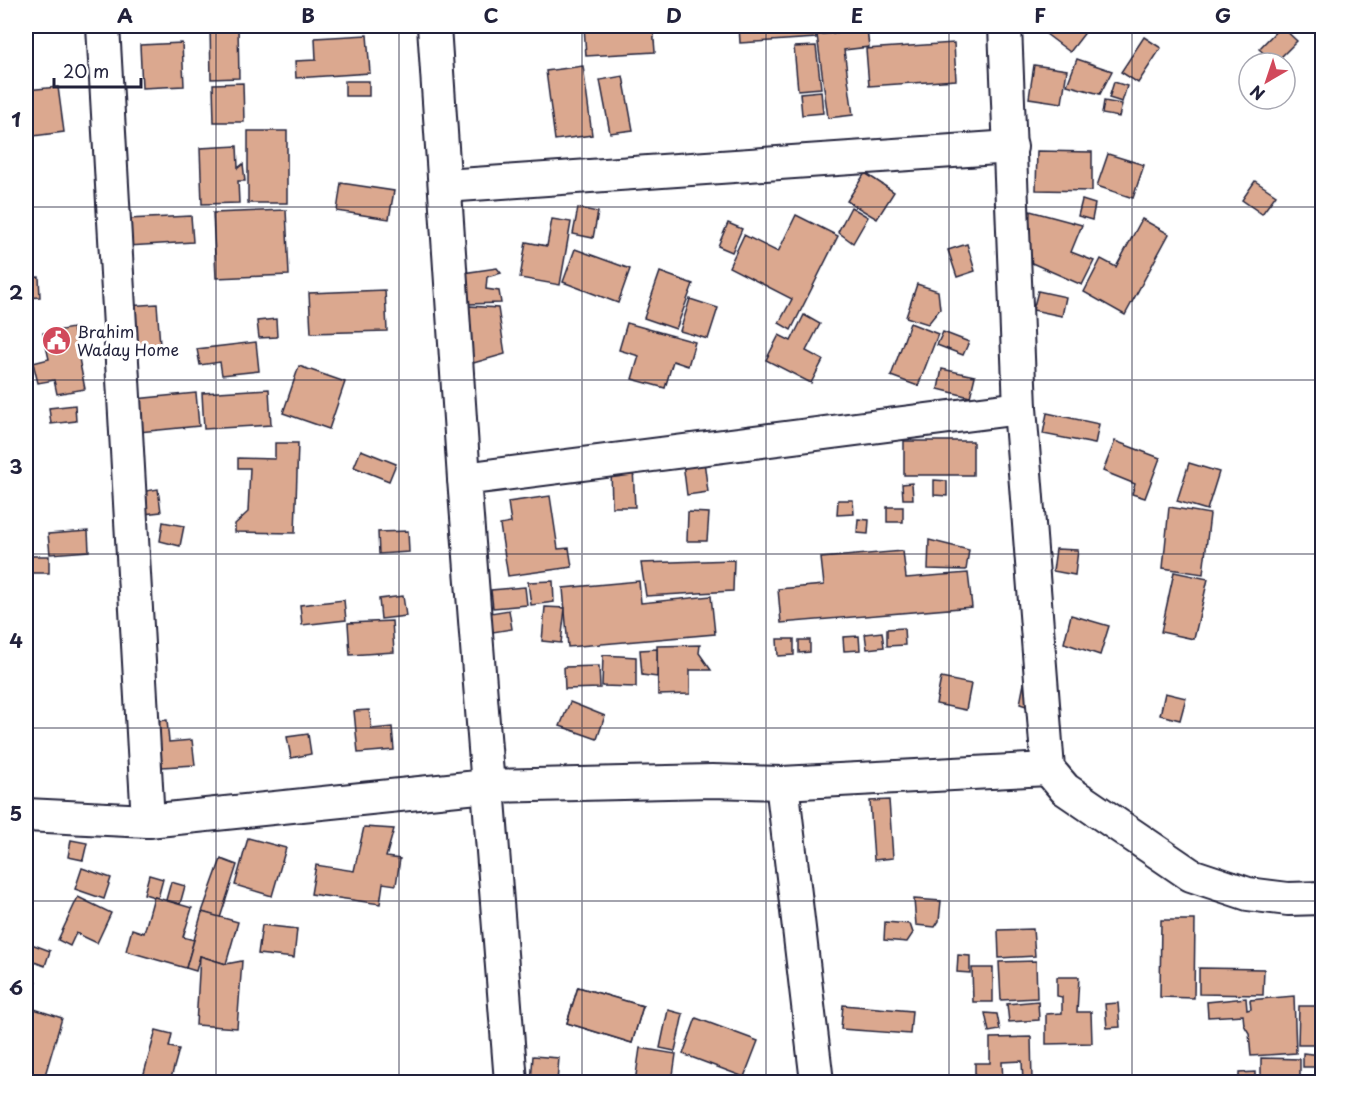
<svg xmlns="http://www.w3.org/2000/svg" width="1348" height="1108" font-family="'Playpen Sans',sans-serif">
<rect width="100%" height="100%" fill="#fff"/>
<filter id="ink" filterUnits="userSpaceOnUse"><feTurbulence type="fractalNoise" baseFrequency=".0167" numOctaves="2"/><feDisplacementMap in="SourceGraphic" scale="12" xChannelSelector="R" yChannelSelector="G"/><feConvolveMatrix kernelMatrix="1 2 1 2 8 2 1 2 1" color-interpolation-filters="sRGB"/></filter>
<g filter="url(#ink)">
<g fill="#dba88f" stroke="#22223b" stroke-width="1.5">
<polygon points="210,26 238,26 239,78 211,79"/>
<polygon points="584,26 601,26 602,28 674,26 653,27 655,52 586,56"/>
<polygon points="739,26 815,26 816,38 740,43"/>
<polygon points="1053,26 1090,26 1070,52 1046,34"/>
<polygon points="1281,26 1297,41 1275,63 1259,49"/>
<polygon points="867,29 869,47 844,50 853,115 828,118 817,35"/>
<polygon points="367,35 370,73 296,78 295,61 316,60 315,38"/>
<polygon points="1144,37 1161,48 1138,83 1121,72"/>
<polygon points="182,43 184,86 142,88 140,45"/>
<polygon points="954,43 956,80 869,86 866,49"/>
<polygon points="816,46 821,88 798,90 794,47"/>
<polygon points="1077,59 1112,71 1100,94 1067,85"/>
<polygon points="1034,65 1067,70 1062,103 1029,98"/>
<polygon points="583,66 592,135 555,140 546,71"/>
<polygon points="623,76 633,130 610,133 600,80"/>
<rect x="345" y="81" width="24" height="15"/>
<polygon points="1114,82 1127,86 1122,102 1109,98"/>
<polygon points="243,83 244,122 214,122 213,84"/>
<polygon points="58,87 64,132 26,137 26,90"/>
<polygon points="821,91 823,113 802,115 800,93"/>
<polygon points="1104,101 1122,104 1119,117 1102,114"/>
<rect x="248" y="131" width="39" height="72"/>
<polygon points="237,146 238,168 243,164 245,181 238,181 239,203 202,204 200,148"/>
<polygon points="1037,151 1092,152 1092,191 1036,190"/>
<polygon points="1108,154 1144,165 1133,198 1097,186"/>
<polygon points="865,173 894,192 877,219 847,201"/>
<polygon points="1255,181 1276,195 1262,214 1242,200"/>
<polygon points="341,183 394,191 389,219 337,211"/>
<polygon points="1082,200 1095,204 1092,220 1078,216"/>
<polygon points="851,207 868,217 853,243 838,232"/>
<polygon points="578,208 598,212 593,238 573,234"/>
<polygon points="286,210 289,275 216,278 213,213"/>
<polygon points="1030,211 1082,225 1071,252 1094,261 1082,285 1025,260"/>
<polygon points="796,215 838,236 791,330 779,323 792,299 729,267 744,235 778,252"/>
<polygon points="191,216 193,242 128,246 127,219"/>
<polygon points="552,219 571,222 560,285 520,278 526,242 547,246"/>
<polygon points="1142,219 1169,234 1125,315 1084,292 1101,259 1116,267"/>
<polygon points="728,223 742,229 732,252 718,246"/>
<polygon points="967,244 975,271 957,277 948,250"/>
<polygon points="575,249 630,269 618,303 563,282"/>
<polygon points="497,268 501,273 487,277 486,289 499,291 501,303 467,304 463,273"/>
<polygon points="660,272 693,284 676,329 644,318"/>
<polygon points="39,277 40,297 26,298 26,278"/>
<polygon points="917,284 938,291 940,309 928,324 906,317"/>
<polygon points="385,290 387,331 311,333 309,293"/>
<polygon points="1038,291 1066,297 1062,316 1033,310"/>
<polygon points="690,299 718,308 708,339 680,331"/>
<polygon points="157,304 160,345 129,347 126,306"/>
<polygon points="469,306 498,308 505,354 470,364"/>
<polygon points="804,315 820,324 806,351 823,360 811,383 766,360 779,335 791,341"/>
<polygon points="276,319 277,337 259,338 257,321"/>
<polygon points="627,323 695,342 688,366 673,361 665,388 632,379 639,356 619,350"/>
<polygon points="910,323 938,334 918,386 891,376"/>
<polygon points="73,328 85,389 57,394 54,380 38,383 33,363 49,359 43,333"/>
<polygon points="943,332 969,342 963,355 937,345"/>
<polygon points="256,342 259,371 222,375 220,362 200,365 197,349"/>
<polygon points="299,366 345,382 329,429 283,413"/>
<polygon points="942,369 975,376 970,397 938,389"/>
<polygon points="269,389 271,425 204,429 202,393"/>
<polygon points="196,393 199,426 139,432 135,399"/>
<polygon points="75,405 76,421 51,424 49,408"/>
<polygon points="1047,413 1099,424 1095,444 1043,434"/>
<rect x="904" y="441" width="69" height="34"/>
<polygon points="1115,441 1160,458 1145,498 1132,494 1135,484 1103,471"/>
<polygon points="275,443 298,443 295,533 235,532 235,524 248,512 250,468 238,468 238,458 275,459"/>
<polygon points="361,450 396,464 389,481 354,467"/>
<polygon points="704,461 708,492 687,495 683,463"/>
<polygon points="1189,463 1219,472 1207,510 1177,501"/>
<polygon points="633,468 635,507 612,507 611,469"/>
<polygon points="934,480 947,481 947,496 934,495"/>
<polygon points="912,483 913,499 903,499 902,484"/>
<polygon points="158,489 161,512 144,514 140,492"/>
<polygon points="550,496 558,549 569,548 572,567 508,576 500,525 511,523 508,502"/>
<polygon points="838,500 853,500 854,514 837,515"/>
<rect x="887" y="507" width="16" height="15"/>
<polygon points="1169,507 1210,514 1203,574 1163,568"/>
<polygon points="688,512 709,513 707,541 687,541"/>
<polygon points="858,519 869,520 868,534 857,533"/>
<polygon points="163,522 184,526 180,546 160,541"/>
<polygon points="88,531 89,551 50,554 48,534"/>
<polygon points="408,531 409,552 379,554 378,532"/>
<polygon points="929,540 969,550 966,570 928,569"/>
<polygon points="1056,549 1078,550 1075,575 1053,571"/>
<polygon points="903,551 906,578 968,573 972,607 781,623 778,589 824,585 821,558"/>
<rect x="26" y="556" width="23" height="17"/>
<polygon points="734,560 733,591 646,596 641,563"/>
<polygon points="1174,572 1208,579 1194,639 1161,632"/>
<polygon points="553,581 554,602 531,605 528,582"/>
<polygon points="639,581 641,603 711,596 715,634 568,647 563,588"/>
<polygon points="525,587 527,605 493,608 491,590"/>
<polygon points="403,596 406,616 381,619 379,599"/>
<polygon points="344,600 346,620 302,625 300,605"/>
<polygon points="545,607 565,608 561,643 542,641"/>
<polygon points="509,610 512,629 493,632 490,613"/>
<polygon points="1071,615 1109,626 1100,655 1064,643"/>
<polygon points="392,621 394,652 350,655 348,623"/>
<polygon points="904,628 905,645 887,646 887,629"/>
<polygon points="882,632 884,647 867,649 865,634"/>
<polygon points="859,636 860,650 844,651 843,637"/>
<polygon points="777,639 794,639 794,655 778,656"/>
<polygon points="799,640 810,640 810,652 799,653"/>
<polygon points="700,645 699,653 711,670 690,670 690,694 658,695 657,646"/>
<polygon points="657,649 657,677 642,675 640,650"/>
<polygon points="603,655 636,657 636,687 602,686"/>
<polygon points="599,666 600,688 565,689 564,667"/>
<polygon points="941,678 971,684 966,710 936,704"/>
<polygon points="1025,678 1038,688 1038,710 1020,704"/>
<polygon points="1165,693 1186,698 1180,720 1160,715"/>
<polygon points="570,702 605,716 597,739 560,726"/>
<polygon points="369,710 372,729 392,727 394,750 358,753 354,711"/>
<polygon points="167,720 169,742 192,740 195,765 162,767 158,721"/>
<polygon points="308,734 311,754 291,758 287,737"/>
<polygon points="889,800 893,858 874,860 870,801"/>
<polygon points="364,827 394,829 386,857 400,859 396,885 383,883 380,904 311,894 316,865 354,871"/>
<polygon points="248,838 286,848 272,896 235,885"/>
<polygon points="71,840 87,843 83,860 68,857"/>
<polygon points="221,859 237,865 220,918 202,912"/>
<polygon points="82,868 111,878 104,899 75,889"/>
<polygon points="149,875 163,879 158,898 144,894"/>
<polygon points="171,882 185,886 180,904 166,900"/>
<polygon points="78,897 111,913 97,943 76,933 70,946 58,940"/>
<polygon points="154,897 192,908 183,937 194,940 186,968 126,951 132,929 144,933"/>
<polygon points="914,899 941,901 939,921 935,927 916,925"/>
<polygon points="202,912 238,922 226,964 200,956 196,971 186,968"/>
<polygon points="1161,920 1195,920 1194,998 1160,997"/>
<polygon points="885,922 910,924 913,933 907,942 884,940"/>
<polygon points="262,925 297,929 294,958 258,954"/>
<polygon points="1033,929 1035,956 999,958 998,930"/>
<polygon points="26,942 50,951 45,966 26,959"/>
<polygon points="958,955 970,956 970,973 957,972"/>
<polygon points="200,956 226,964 242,961 237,1028 196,1025"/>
<polygon points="1036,961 1037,998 1001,1000 999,962"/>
<polygon points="972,968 993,968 993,1002 973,1002"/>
<polygon points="1199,968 1264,969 1263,995 1199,994"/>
<polygon points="1057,977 1079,977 1077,1012 1091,1012 1092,1043 1046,1044 1046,1014 1062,1013 1062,997 1057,996"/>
<polygon points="26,978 36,982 26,1009"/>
<polygon points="578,987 643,1006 632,1043 567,1023"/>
<polygon points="578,987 643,1006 632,1043 567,1023"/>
<polygon points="1294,996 1296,1053 1251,1056 1249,1033 1244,1025 1243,1015 1208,1017 1207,1002 1246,998 1247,1010 1251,1009 1250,1000"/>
<polygon points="1038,1001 1039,1020 1009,1022 1007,1004"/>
<polygon points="1118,1003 1120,1027 1107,1028 1105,1004"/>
<polygon points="843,1005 912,1011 910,1034 841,1029"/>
<polygon points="1299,1006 1322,1006 1322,1045 1298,1045"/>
<polygon points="28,1007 62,1018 43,1082 26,1079"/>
<polygon points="668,1010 683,1014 675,1051 660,1048"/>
<polygon points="985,1013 997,1014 1000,1030 989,1032"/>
<polygon points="696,1018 758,1041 744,1077 683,1054"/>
<polygon points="156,1030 172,1034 169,1047 179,1049 170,1082 143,1077"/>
<polygon points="1031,1037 1032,1082 1023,1082 1022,1061 1002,1062 1003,1082 981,1082 975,1078 975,1063 990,1063 990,1038"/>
<polygon points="640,1048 676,1054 672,1082 635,1082"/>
<polygon points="1303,1053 1322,1055 1322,1067 1303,1067"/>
<polygon points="533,1056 559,1058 557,1082 531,1082"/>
<polygon points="1261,1058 1300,1059 1300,1082 1261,1082"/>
<polygon points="1255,1072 1255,1082 1239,1082 1239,1073"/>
</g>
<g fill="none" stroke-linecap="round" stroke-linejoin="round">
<defs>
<g id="street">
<polyline points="103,26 148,821"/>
<polyline points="434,26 464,479 511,1082"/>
<polyline points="1005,26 1020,408 1048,769 1065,789 1191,875 1248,894 1288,899 1322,898"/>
<polyline points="445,186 1011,147"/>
<polyline points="464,479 1020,408"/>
<polyline points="782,783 817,1082"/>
<polyline points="26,815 148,821 487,786 712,781 782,783 1048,769"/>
</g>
</defs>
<use href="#street" stroke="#22223b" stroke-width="36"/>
<use href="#street" stroke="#fff" stroke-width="32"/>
</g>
</g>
<path fill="none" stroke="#22223b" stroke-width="1.5" stroke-opacity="0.55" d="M 216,26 L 216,1082M 399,26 L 399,1082M 582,26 L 582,1082M 766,26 L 766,1082M 949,26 L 949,1082M 1132,26 L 1132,1082M 26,207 L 1322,207M 26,380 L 1322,380M 26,554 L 1322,554M 26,728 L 1322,728M 26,901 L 1322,901"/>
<defs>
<symbol id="civic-disc" viewBox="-11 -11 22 22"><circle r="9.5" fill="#d1495b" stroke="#fff"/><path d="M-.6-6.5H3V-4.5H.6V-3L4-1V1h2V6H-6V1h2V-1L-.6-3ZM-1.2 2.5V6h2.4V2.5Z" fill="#fff"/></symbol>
</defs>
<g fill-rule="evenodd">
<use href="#civic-disc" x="40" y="324" width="33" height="33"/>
</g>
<g text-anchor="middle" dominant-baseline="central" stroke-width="6" stroke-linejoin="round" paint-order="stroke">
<g font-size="16" fill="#22223b" stroke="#fff" text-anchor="start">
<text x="77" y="331">Brahim<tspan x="77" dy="18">Waday Home</tspan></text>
</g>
</g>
<rect width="1348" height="1108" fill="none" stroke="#fff" stroke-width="66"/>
<g transform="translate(1267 81) rotate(219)"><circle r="28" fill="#ffffff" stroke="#a7a7b1" stroke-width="1.5"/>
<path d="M0-4.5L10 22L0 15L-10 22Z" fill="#d1495b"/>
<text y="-9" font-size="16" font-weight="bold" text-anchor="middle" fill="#22223b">N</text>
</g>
<path d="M54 78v9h87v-9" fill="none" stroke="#22223b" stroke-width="3"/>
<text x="63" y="78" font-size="18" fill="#22223b" stroke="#ffffff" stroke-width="4.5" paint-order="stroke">20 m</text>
<rect x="33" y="33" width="1282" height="1042" fill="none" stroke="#22223b" stroke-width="2"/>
<g font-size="20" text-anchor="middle" font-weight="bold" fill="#22223b">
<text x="125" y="23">A</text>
<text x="308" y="23">B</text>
<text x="491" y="23">C</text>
<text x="674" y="23">D</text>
<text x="857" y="23">E</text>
<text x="1040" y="23">F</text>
<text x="1223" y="23">G</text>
<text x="16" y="127">1</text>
<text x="16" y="300">2</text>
<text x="16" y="474">3</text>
<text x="16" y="648">4</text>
<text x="16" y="821">5</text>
<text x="16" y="995">6</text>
</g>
</svg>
